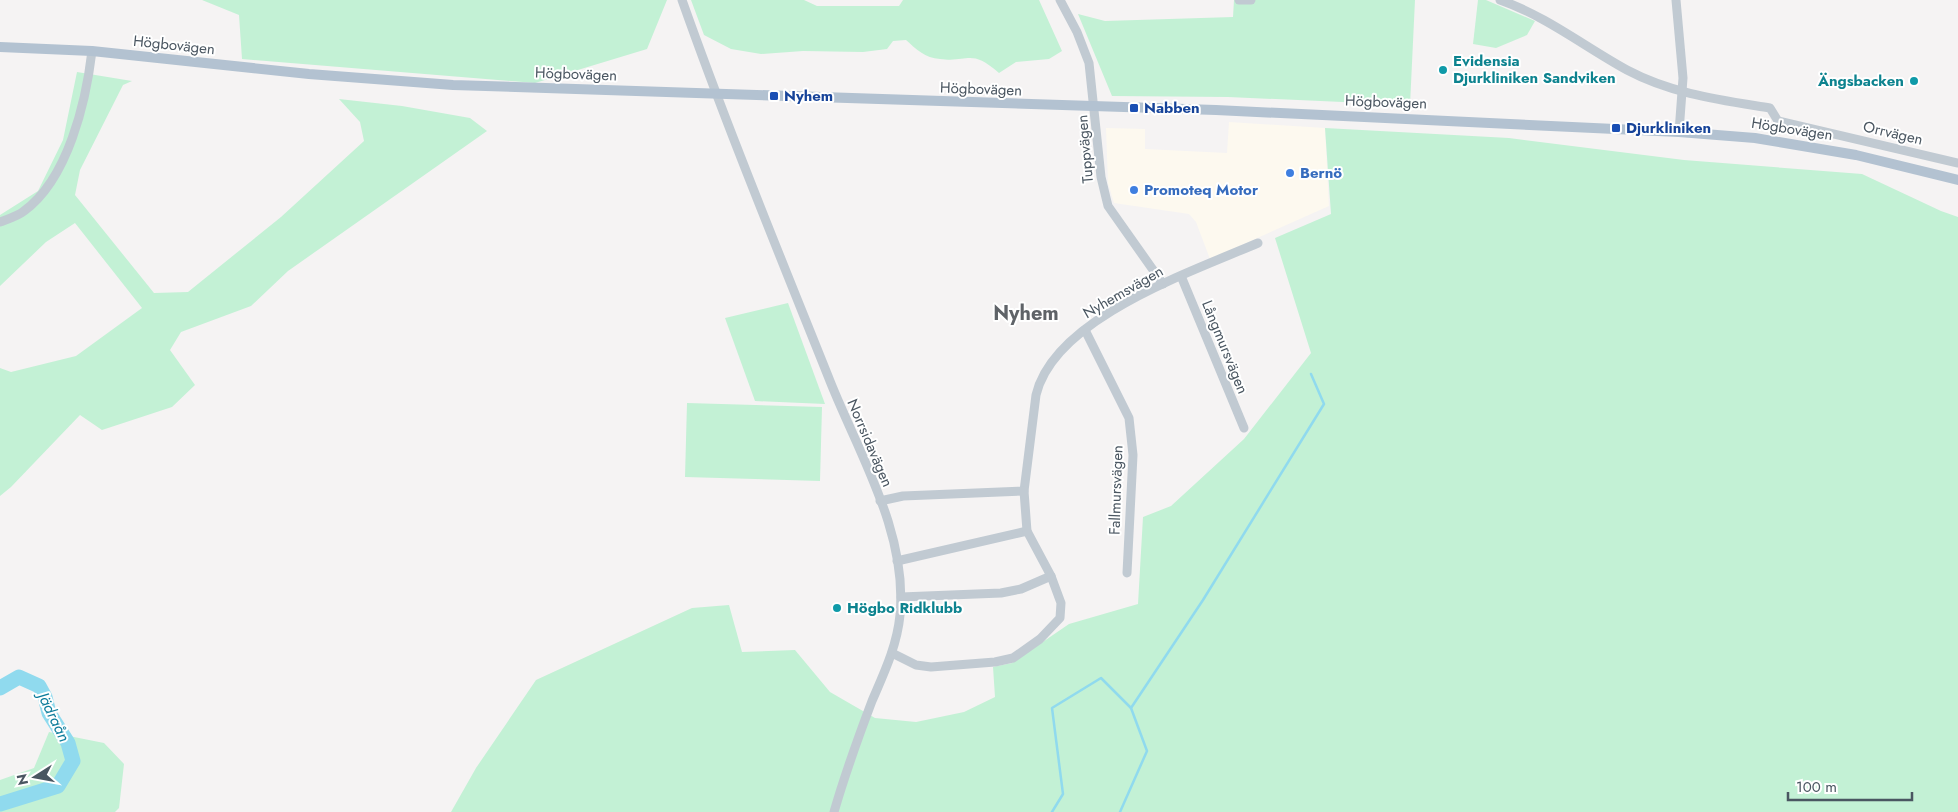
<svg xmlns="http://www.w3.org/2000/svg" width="1958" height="812" font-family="Jost,sans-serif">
<rect width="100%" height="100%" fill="#f5f3f3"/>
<polygon fill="#fdf9ef" points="1229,122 1325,128 1329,206 1210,259 1196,222 1189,214 1114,203 1108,183 1106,128 1145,129 1145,149 1227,153"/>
<g fill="#c3f1d5">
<polygon points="202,0 667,0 647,49 535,83 242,59 239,15"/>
<path d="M 691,0 L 804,0 L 817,6 L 899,6 L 903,0 L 1039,0 L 1062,51 L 1049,59 L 1016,62 L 999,73 C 970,48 969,63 940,59 C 925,58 916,49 906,40 L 893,41 L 887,49 L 863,52 L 803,51 L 761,54 L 731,49 L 704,35 Z"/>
<polygon points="1234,0 1415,0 1410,105 1228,97 1112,96 1078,14 1105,21 1233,17"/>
<polygon points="1478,0 1486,0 1535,21 1527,35 1496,48 1473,44"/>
<polygon points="77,72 132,81 123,85 80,170 75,195 154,293 188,292 281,217 364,141 360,122 339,99 402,106 470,118 487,131 288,271 251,306 181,332 170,350 195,385 172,407 102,430 80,415 11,487 0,496 0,368 11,372 76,356 142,308 75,223 46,242 0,286 0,215 38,191 63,140"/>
<polygon points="1325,128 1509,138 1684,160 1862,174 1941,211 1958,217 1958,812 451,812 476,768 536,680 692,608 729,605 742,652 795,650 830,692 875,718 916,722 964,712 995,697 993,667 1012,663 1069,624 1138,604 1143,517 1171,506 1244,439 1311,353 1275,238 1331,214"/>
<polygon points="788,303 825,404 755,401 725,318"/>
<polygon points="687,403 822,407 820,481 685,477"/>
<polygon points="49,732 104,743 124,764 119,808 115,812 0,812 0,780 34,768"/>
</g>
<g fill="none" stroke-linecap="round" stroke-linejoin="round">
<g stroke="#90daee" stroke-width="2.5">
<polyline points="1052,812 1063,794 1052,708 1101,678 1131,708"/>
<polyline points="1120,812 1147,751 1131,708 1203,600 1324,404 1311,374"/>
</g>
<polyline stroke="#90daee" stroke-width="15" points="0,688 19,677 39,686 45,697 49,713 68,743 73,761 58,786 0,804"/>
<g stroke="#c1cad2" stroke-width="9">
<path d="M 682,0 C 727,127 778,251 828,376 C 857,451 908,531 900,615 C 897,646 884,673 872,701 C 858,738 845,774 834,812"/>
<polyline points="1060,0 1077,32 1089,63 1101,177 1108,206 1163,284"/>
<polyline points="1239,0 1251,0"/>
<path d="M 1500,0 C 1546,16 1585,47 1627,70 C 1672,94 1721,100 1770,108 L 1778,121 L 1958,163"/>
<polyline points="1676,0 1683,78 1679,132"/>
<path d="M 0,222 C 8,219 18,216 24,211 C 68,179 86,102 92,51"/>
<polyline points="1181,276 1244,428"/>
<polyline points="1085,330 1129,418 1133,455 1127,573"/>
<path d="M 880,501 L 903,496 L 1024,491 L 1036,395 C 1054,318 1191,272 1258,243"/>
<polyline points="897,561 1027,531"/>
<polyline points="901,597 1001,593 1021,589 1051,576 1027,531 1024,491"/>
<polyline points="892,653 916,665 931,667 995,662 1013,658 1040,639 1060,618 1061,603 1051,576"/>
</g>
<polyline stroke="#b3c2d1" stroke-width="10" points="0,47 92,51 309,74 453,85 1216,110 1679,132 1755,138 1856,155 1958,180"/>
</g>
<g fill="#0f9aa8" stroke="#fff" stroke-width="2">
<circle cx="1443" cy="70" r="5"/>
<circle cx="1914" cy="81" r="5"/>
<circle cx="837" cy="608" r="5"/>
</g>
<g fill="#1a4fb4" stroke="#fff" stroke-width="2">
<rect x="769" y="91" width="10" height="10" rx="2.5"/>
<rect x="1129" y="103" width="10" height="10" rx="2.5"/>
<rect x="1611" y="123" width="10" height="10" rx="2.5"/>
</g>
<g fill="#3f7fe0" stroke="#fff" stroke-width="2">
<circle cx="1290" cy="173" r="5"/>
<circle cx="1134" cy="190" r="5"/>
</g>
<g text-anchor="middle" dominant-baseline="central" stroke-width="4" stroke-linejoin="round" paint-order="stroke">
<g font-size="15" fill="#4a5661" stroke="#fff">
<text transform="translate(174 45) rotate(6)">Högbovägen</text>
<text transform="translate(576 74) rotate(2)">Högbovägen</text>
<text transform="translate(981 89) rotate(2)">Högbovägen</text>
<text transform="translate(1386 102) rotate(2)">Högbovägen</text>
<text transform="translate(1792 129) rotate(9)">Högbovägen</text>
<text transform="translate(1893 133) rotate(13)">Orrvägen</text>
<text transform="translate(1085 149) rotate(-95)">Tuppvägen</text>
<text transform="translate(1123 292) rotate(-30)">Nyhemsvägen</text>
<text transform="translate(1225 347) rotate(68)">Långmursvägen</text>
<text transform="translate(870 443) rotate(67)">Norrsidavägen</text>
<text transform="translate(1116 490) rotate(-88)">Fallmursvägen</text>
</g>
<g font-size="15" font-weight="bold" fill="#0d838f" stroke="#fff" text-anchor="start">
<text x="1453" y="61">Evidensia<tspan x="1453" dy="17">Djurkliniken Sandviken</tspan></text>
<text x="1904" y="81" text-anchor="end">Ängsbacken</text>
<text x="847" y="608">Högbo Ridklubb</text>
</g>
<g font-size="15" font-weight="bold" fill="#164399" stroke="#fff" text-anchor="start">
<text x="784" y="96">Nyhem</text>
<text x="1144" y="108">Nabben</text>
<text x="1626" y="128">Djurkliniken</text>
</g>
<g font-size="15" font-weight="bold" fill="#366cbe" stroke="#fff" text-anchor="start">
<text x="1300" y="173">Bernö</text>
<text x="1144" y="190">Promoteq Motor</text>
</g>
<g font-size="16" font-style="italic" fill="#0c7c9b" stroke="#fff">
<text transform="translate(54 717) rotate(64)">Jädraån</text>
</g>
<g font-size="20" font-weight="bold" fill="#5f6368" stroke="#fff">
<text x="1026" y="313">Nyhem</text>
</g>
</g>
<g transform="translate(35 777) rotate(259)" stroke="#ffffff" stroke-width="4" paint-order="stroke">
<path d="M0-4L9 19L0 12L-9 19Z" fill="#4a5661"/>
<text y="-8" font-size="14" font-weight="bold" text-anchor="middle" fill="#4a5661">N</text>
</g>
<path d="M1788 792v8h124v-8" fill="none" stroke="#4a5661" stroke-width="2.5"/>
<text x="1796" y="792" font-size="15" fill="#4a5661" stroke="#ffffff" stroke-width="4" paint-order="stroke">100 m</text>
</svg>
